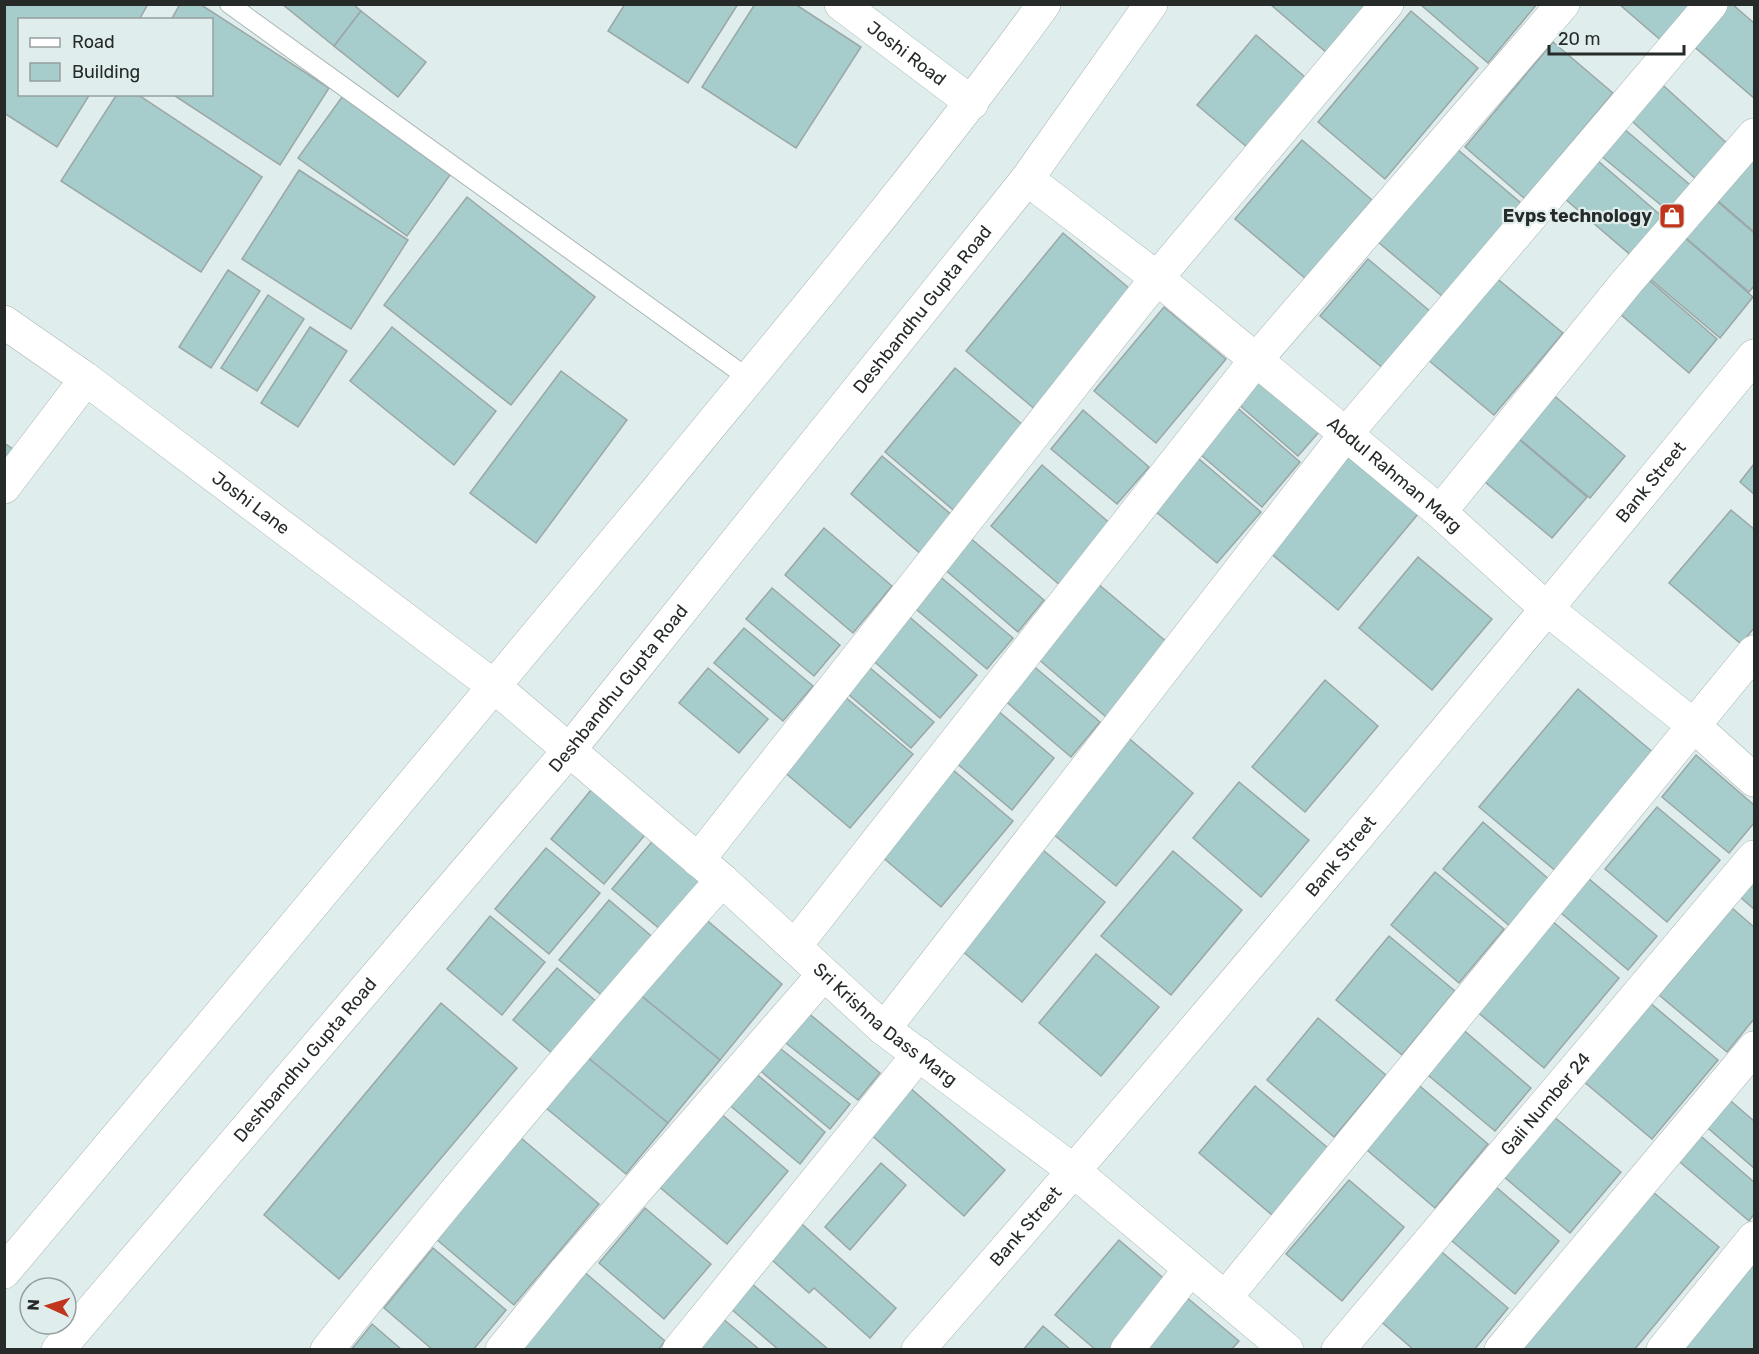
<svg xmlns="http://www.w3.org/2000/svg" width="1759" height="1354" font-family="Rubik,sans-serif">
<rect width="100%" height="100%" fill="#e0eded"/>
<g fill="#a6cccb" stroke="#9ba7a7" stroke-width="1.5">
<polygon points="4,4 148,4 139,20 20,20 20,94 90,94 57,147 4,113"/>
<polygon points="180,4 200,4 329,88 280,165 172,94 212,94 212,20 171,20"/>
<polygon points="282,4 353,4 361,11 334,46"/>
<polygon points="625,4 738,4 688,83 608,31"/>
<polygon points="755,4 795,4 861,47 796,148 702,87"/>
<polygon points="1270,4 1380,4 1334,59"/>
<polygon points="1420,4 1537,4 1488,63"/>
<polygon points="1619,4 1697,4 1664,43"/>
<polygon points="1724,4 1732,4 1754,23 1754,98 1691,44"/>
<polygon points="361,11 426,62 398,97 334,46"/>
<polygon points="1411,11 1478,68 1385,179 1318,122"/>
<polygon points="1256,35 1312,83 1254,153 1197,105"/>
<polygon points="1553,42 1613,93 1525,199 1465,147"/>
<polygon points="1655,78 1730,146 1698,181 1623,113"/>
<polygon points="117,94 137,94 262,177 201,272 61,181"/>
<polygon points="342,97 450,175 407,236 298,158"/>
<polygon points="1623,128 1695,189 1673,215 1600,155"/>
<polygon points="1302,140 1372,200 1306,279 1235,219"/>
<polygon points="1457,149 1528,209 1449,302 1378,242"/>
<polygon points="1754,159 1754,232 1709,193"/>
<polygon points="1597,160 1665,219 1633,257 1565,199"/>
<polygon points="299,170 408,240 351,329 242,259"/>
<polygon points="1711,196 1754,233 1754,286 1749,292 1680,233"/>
<polygon points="467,197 595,297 511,405 384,305"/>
<polygon points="1063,233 1129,288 1037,411 966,351"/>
<polygon points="1684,237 1753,297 1720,338 1649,278"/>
<polygon points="1368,259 1437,317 1390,374 1320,316"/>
<polygon points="228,270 260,291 211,368 179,347"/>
<polygon points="1642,274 1717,339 1689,373 1613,308"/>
<polygon points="1494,276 1563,333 1494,415 1427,359"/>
<polygon points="268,295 304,319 257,391 221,368"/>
<polygon points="1164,307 1226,359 1156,443 1094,391"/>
<polygon points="310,327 347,351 298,427 261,403"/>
<polygon points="392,327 496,411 454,465 350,381"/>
<polygon points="955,368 1029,430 958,514 885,452"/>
<polygon points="561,371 627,420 536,543 470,493"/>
<polygon points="1263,373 1325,425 1298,456 1237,403"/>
<polygon points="1551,393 1625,456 1590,498 1516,436"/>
<polygon points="1233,404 1300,462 1262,507 1195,450"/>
<polygon points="1083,410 1149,467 1117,504 1051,449"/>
<polygon points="1514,435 1587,497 1552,538 1479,477"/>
<polygon points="4,443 22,455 4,479"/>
<polygon points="1192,453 1261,512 1217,563 1148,505"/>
<polygon points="882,456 953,516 922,555 851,494"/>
<polygon points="1349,456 1418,514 1338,610 1269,552"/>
<polygon points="1754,464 1754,494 1740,482"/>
<polygon points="1042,465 1112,525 1061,586 991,526"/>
<polygon points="1731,510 1754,529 1754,628 1741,644 1669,583"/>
<polygon points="824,528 892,586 853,633 785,575"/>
<polygon points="969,537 1044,600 1018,632 943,568"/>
<polygon points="1418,557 1492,619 1432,690 1359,628"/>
<polygon points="937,574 1013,638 987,669 911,605"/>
<polygon points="1091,578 1174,648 1112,722 1030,652"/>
<polygon points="772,588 840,645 814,676 746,619"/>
<polygon points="906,614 977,675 940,718 870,658"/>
<polygon points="744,628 813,686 783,721 714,663"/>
<polygon points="1025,659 1100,722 1071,757 996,693"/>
<polygon points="863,662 934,722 911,748 841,688"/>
<polygon points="708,668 768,719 739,753 679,703"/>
<polygon points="1325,680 1378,726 1305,812 1252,767"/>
<polygon points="1578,689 1655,754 1557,872 1479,807"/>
<polygon points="838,691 913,754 850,828 776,765"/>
<polygon points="991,705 1054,758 1012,810 948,756"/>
<polygon points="1125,735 1193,793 1116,886 1047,829"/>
<polygon points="1696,755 1754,805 1754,823 1729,853 1662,797"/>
<polygon points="946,764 1013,821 941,907 874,850"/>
<polygon points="600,779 654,824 604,884 551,839"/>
<polygon points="1239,782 1309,840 1261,897 1193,838"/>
<polygon points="1657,807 1720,860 1667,922 1605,869"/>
<polygon points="1483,822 1551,881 1512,928 1443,869"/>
<polygon points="656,837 705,878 661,930 612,889"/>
<polygon points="1037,845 1105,902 1022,1002 954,944"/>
<polygon points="546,848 600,893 549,954 495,909"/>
<polygon points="1173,851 1242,910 1171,995 1101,936"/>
<polygon points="1754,863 1754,909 1732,890"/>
<polygon points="1435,872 1504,929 1459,983 1391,925"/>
<polygon points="1582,873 1657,936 1628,970 1554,907"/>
<polygon points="609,900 655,939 605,998 559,960"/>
<polygon points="1732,908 1754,927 1754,1019 1727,1052 1659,995"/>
<polygon points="490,916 545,962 502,1015 447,969"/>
<polygon points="703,917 782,984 720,1060 639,994"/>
<polygon points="1551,920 1619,978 1544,1068 1475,1010"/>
<polygon points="1389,936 1455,991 1402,1055 1336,1000"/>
<polygon points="1096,954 1159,1007 1101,1076 1039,1023"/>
<polygon points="557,968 597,1002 553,1054 513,1020"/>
<polygon points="639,994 720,1060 668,1123 587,1057"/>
<polygon points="1649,1002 1718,1060 1652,1139 1583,1081"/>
<polygon points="441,1003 517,1068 339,1279 264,1215"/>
<polygon points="807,1012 880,1073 858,1100 782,1040"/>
<polygon points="1318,1018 1386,1075 1334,1137 1267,1080"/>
<polygon points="1460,1027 1531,1088 1495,1131 1423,1071"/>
<polygon points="776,1045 850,1104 830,1129 757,1068"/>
<polygon points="587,1057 668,1123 626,1174 546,1108"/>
<polygon points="754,1072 825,1132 800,1164 727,1103"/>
<polygon points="1415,1082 1488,1144 1435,1208 1361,1145"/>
<polygon points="1255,1086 1328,1148 1272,1215 1199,1153"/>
<polygon points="909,1087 1005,1170 964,1216 869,1133"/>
<polygon points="1725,1096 1754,1121 1754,1168 1702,1123"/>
<polygon points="719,1112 788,1171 727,1244 657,1185"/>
<polygon points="1553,1116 1621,1172 1570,1233 1503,1176"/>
<polygon points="1696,1132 1754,1182 1754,1214 1749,1221 1674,1157"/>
<polygon points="521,1138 599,1204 514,1305 436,1239"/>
<polygon points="881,1163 906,1185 850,1250 825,1227"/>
<polygon points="1349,1180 1404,1227 1342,1301 1286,1254"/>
<polygon points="1496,1187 1559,1241 1515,1294 1452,1241"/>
<polygon points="1653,1192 1719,1247 1634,1350 1521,1350"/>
<polygon points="645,1208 711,1264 664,1319 599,1263"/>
<polygon points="794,1217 896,1308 870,1338 814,1288 809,1293 763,1252"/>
<polygon points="1119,1240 1168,1282 1112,1350 1096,1350 1055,1315"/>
<polygon points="433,1248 506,1310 473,1350 433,1350 384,1308"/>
<polygon points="1437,1248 1508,1308 1474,1350 1414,1350 1378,1319"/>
<polygon points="1754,1258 1754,1350 1678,1350"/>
<polygon points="582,1270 665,1341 658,1350 516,1350"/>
<polygon points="751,1283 829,1350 779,1350 730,1308"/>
<polygon points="1185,1296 1239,1341 1231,1350 1141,1350"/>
<polygon points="722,1318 760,1350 695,1350"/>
<polygon points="372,1324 402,1350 351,1350"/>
<polygon points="1043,1326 1071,1350 1023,1350"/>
</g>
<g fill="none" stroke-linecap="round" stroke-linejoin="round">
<defs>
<polyline id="lane" points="229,4 748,378"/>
<g id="street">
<polyline points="4,487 86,379"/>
<polyline points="1440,512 1626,283 1754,135"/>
<polyline points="698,860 1157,278 1387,4"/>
<polyline points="795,946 1255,361 1563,4"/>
<polyline points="884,1029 1345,435 1711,4"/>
<polyline points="1225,1298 1754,652"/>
<path d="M 327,1350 C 455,1190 587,1033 722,880"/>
<polyline points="502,1350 566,1271 823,975"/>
<polyline points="679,1350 919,1054"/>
<polyline points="1127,1350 1190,1269"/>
<path id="s1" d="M 1338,1350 L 1754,857"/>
<polyline points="1501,1350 1754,1048"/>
<polyline points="1663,1350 1754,1238"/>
</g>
<g id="secondary">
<path id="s2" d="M 841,4 L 972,103"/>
<path id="s3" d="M 1027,179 L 1157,278 L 1440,512 L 1547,609 L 1693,725 L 1754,780"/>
<path id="s4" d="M 4,322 L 86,379 L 495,687 L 722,880 L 884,1029 L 1074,1171 L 1287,1350"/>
<path d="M 4,1272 C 223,1011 442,751 659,488 C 790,328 923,171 1044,4"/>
<path id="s5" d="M 58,1350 L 571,748 L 1027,179 L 1151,4"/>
<path id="s6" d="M 918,1350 C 1204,1024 1481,691 1754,356"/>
</g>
</defs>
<use href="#lane" stroke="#a9b6b5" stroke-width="20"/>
<use href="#street" stroke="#a9b6b5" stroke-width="34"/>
<use href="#secondary" stroke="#a9b6b5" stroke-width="34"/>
<use href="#lane" stroke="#fff" stroke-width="18"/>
<use href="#street" stroke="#fff" stroke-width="33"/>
<use href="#secondary" stroke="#fff" stroke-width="33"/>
</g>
<defs>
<symbol id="shop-square" viewBox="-11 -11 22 22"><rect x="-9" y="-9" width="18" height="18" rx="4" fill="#c0351c" stroke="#e0eded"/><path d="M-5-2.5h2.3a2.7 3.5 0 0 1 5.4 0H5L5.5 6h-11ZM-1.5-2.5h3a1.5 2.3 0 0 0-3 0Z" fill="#fff"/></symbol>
</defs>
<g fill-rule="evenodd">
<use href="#shop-square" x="1657" y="201" width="30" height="30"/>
</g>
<g text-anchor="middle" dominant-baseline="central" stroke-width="4.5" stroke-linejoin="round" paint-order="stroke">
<g font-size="18" fill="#262b2a" stroke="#e0eded">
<text stroke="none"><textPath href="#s2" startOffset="82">Joshi Road</textPath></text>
<text stroke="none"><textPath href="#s5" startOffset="1353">Deshbandhu Gupta Road</textPath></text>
<text stroke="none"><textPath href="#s3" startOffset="472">Abdul Rahman Marg</textPath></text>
<text stroke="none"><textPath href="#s6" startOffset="1136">Bank Street</textPath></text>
<text stroke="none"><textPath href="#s4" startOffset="306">Joshi Lane</textPath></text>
<text stroke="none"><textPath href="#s5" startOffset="867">Deshbandhu Gupta Road</textPath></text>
<text stroke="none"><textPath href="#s6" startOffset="650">Bank Street</textPath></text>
<text stroke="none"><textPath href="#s4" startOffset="1128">Sri Krishna Dass Marg</textPath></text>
<text stroke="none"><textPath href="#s5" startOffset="381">Deshbandhu Gupta Road</textPath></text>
<text stroke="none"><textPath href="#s1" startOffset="322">Gali Number 24</textPath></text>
<text stroke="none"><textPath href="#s6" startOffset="164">Bank Street</textPath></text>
</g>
<g font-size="18" font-weight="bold" fill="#262b2a" stroke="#e0eded" text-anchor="end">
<text x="1652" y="216">Evps technology</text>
</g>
</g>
<rect width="1759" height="1354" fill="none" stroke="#262b2a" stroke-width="12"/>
<rect x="18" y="18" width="195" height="78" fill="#e0eded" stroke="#969f9f" stroke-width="1.5"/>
<rect x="30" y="38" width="30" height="9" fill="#ffffff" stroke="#969f9f" stroke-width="1.5"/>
<text x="72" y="48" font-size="18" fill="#262b2a">Road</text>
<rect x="30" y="63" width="30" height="18" fill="#a6cccb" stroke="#969f9f" stroke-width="1.5"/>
<text x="72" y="78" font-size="18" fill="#262b2a">Building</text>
<g transform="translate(48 1306) rotate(274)"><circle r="28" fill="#e0eded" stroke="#969f9f" stroke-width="1.5"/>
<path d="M0-4.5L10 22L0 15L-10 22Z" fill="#c0351c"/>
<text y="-9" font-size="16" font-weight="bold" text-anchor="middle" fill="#262b2a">N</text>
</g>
<path d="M1549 45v9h135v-9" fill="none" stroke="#262b2a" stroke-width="3"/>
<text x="1558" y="45" font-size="18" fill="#262b2a" stroke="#e0eded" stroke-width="4.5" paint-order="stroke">20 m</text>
</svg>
